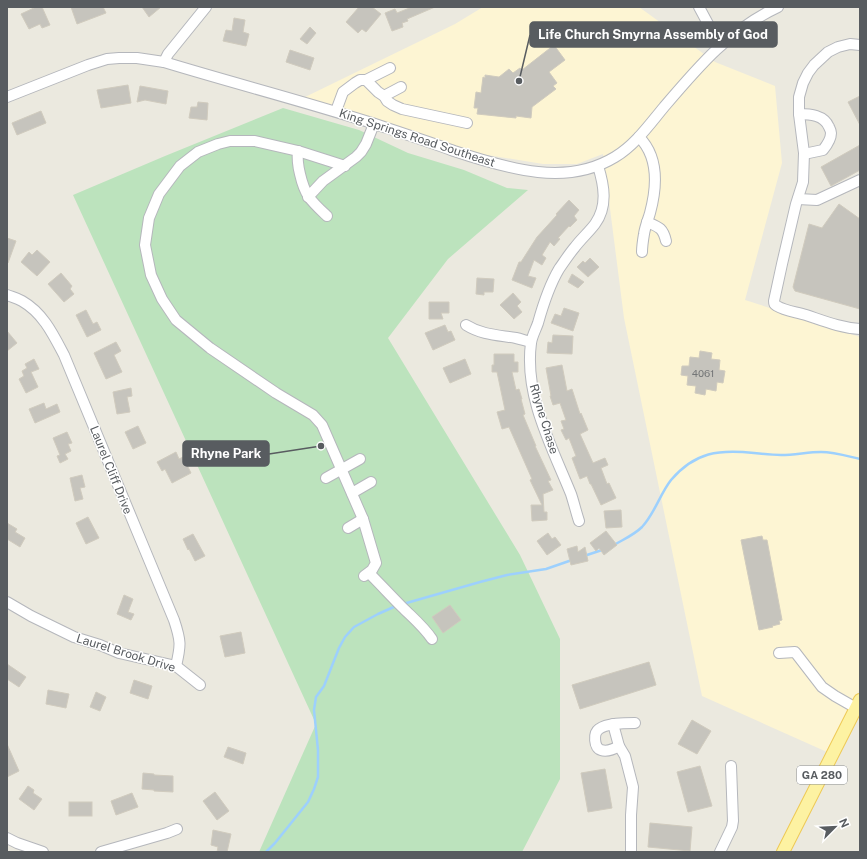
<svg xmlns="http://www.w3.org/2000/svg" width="867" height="859" font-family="'Public Sans',sans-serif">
<rect width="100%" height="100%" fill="#ebe9df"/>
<polygon fill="#fdf5d3" points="483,7 639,7 715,62 775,86 782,163 745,300 860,337 860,689 827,752 702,696 624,318 603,154 577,164 543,164 475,153 301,99 455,24"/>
<polygon fill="#bce3bd" points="283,108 359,130 408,153 464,170 507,188 528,190 448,259 388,338 520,555 560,639 560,779 522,852 259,852 316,724 73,195 165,156"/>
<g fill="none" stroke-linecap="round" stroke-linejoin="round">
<g stroke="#9dd0fd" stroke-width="2.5">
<path d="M 614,545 C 624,539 634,535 642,527 C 655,513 660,494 671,480 C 695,452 719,449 754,453 C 763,454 772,455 781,455 C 795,455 808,452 821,452 C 834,452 847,456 860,459"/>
<polyline points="584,556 602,550"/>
<polyline points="403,604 480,582 507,575 546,569 572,560"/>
<polyline points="266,852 275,843 308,802 314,789 318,777 318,750 314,710 316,697 324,686 339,648 345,637 354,627 378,614 396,606"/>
</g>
</g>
<g fill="#c6c4bd" stroke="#d0cbbe">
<polygon points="36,7 42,7 50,25 42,28 40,24 29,29 21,14"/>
<polygon points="71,7 103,7 106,13 77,24"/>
<polygon points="142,7 161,7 149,17"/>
<polygon points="359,7 372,7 381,14 366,32 362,29 358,33 346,22"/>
<polygon points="412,7 435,7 407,19 408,21 402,23 403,27 392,31 385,13 395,9 397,13"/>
<polygon points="234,18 245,20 243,32 249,34 246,46 223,41 226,30 232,31"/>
<polygon points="310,27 316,33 307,44 300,39"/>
<polygon points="554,45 565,60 549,72 557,83 553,86 556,89 532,107 531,118 516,116 516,118 477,114 478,108 474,108 476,92 481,93 483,77 485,78 485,75 499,77 509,69 513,73 520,68 522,70"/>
<polygon points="290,50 314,58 310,70 286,62"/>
<polygon points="128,85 131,103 101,108 97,90"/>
<polygon points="140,86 168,91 166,104 145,100 137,102"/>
<polygon points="860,96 860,125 848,102"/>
<polygon points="198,102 208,103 207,120 189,118 191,107 197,107"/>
<polygon points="41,111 46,123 17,135 12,123"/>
<polygon points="860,145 860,170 831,186 821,167"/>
<polygon points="569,200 579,210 574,216 577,220 570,227 569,226 558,238 560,239 554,246 550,242 542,255 546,258 542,265 534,260 528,276 536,278 532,288 512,280 519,262 521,262 537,237 557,215 556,214"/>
<polygon points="839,204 860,219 860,309 795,291 793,287 809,224 822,228"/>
<polygon points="7,238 16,241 8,263 7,263"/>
<polygon points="37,250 50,262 37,276 21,262 29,252 32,255"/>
<polygon points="590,258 599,267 588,277 577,267 583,261 585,263"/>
<polygon points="61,273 72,286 70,289 74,294 64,302 48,284"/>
<polygon points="572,274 584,282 578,288 568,282"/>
<polygon points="477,278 494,279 493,292 484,292 484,295 476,294"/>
<polygon points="513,293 521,302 517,306 522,312 514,319 500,305"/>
<polygon points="429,302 449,302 449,313 441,313 443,319 429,319"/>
<polygon points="564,308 579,313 573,331 551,323 555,314 561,316"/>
<polygon points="86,310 93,324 97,322 101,330 87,337 76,315"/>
<polygon points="445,325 448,332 451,331 455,340 433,350 425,333"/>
<polygon points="7,331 17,343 7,351"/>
<polygon points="553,335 573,336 572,354 547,353 548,342 552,343"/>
<polygon points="116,342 121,351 114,355 122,372 106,379 94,353"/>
<polygon points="700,351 712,353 711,359 720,360 719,370 725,371 723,383 717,382 716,391 706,389 705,395 695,393 696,386 687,385 688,376 681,375 682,366 689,366 690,357 699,358"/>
<polygon points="494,354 514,354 514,362 518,362 518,372 512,372 516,390 519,389 522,399 521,399 525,414 523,415 536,446 535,446 551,480 548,481 553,490 543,494 544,512 547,512 547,520 532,521 531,505 542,505 530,480 532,479 509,427 502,429 497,412 505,410 497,372 492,372 492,365 494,365"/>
<polygon points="34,359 39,369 31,372 38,387 26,393 19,379 24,376 22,371 27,368 25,364"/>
<polygon points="465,359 471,374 450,383 443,368"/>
<polygon points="562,365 567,391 572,389 580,414 581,413 588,430 580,434 593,463 605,458 608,465 601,468 607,484 609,483 616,498 601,505 591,484 590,484 587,476 580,479 572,458 576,456 569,438 566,440 561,430 564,429 561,421 566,420 560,403 553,405 550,396 551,396 546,368"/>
<polygon points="131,388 132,396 127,397 130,412 117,414 113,392"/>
<polygon points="44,403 46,409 57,404 60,412 35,423 29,409"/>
<polygon points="138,426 146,443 133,449 125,432"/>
<polygon points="67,432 72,443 68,444 71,451 65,454 68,459 60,463 57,456 60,455 53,438"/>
<polygon points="176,452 179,459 183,457 191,473 172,483 165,469 162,471 157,462"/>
<polygon points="82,475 85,487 80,488 83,499 75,501 70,478"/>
<polygon points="621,510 622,527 606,528 604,511"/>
<polygon points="88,517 99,538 86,544 76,523"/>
<polygon points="7,523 17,529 15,532 25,538 20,547 7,539"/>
<polygon points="606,531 617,545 604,555 599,548 596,551 590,543"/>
<polygon points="548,533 552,539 555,537 561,545 547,555 537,541"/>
<polygon points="193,534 205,556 195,561 189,549 188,550 183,539"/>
<polygon points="762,536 763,540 767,540 782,620 779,621 780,624 772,626 773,627 759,630 741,540"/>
<polygon points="577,546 578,552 585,547 588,561 571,565 567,549"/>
<polygon points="124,595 133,599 128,612 134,614 131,620 117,614"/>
<polygon points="450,605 461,620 443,633 432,617"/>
<polygon points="241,632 245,653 225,657 220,636"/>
<polygon points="649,662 656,685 580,709 572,685"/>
<polygon points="7,664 26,677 19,687 7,679"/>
<polygon points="134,680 152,686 148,699 130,693"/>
<polygon points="48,690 69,694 66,708 46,704"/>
<polygon points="96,692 106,697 100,711 90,707"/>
<polygon points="692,720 711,731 697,754 678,744"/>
<polygon points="7,744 19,771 7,777"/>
<polygon points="228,747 246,753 243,764 224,757"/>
<polygon points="700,766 712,806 688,812 677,772"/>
<polygon points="605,769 612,808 588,812 581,773"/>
<polygon points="143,773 154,774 154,775 173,776 173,792 154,791 154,790 142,789"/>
<polygon points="28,786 34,790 33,793 42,799 34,810 19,799"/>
<polygon points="215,792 229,811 217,820 203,801"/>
<polygon points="132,793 138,807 116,815 111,801"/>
<rect x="69" y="802" width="23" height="14"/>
<polygon points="650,823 692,827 690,851 648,847"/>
<polygon points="213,830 231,834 227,852 217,852 218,847 211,845"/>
</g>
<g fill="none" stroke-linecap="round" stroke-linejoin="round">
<defs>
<g id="minor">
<polyline points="699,7 714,35 721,45"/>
<path d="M 860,45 L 850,44 L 838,47 L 828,52 L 814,65 L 808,73 L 803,83 L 799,97 L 799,114 L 804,153 L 803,182 L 796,204 L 782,264 L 774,301 C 774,304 774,304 777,306 C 785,311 797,312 806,315 C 824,321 841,328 860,329"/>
<polyline points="164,62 168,54 206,7"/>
<polyline points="366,80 378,92 384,96 387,101 393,105 402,109 467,123"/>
<polyline points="384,96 401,87"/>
<path d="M 7,97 L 88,65 L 107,59 L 119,58 L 137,58 L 164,62 C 233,83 303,101 372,123 C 399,132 427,141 454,151 C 481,160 510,169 538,172 C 565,175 592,171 615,157 C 635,145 649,125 664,107 C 698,67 729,30 778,7"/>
<polyline points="336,111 343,92 355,83 360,80 366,80 390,68"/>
<path d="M 799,114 C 810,114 824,115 829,127 C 830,129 831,132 831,133 C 831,139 827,145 823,150 L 804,154"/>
<path d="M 639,137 C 659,157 657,187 650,213 C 648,220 645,227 644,234 C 643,240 642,246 642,252"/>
<path d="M 298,151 C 297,159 298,166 300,174 C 305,196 311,201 327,216"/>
<polyline points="345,166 298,151 255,141 230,141 218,144 198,152 180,166 159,194 149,218 145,245 151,275 162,299 176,320 210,348 276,393 313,415 322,425 363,519 376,563 372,570 364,576"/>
<polyline points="308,197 323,181 356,157 361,152 366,144 374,124"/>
<polyline points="798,199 817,200 860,180"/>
<path d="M 647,222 C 659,227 663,228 666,241"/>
<path d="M 7,295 C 12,297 17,298 22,301 C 43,313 53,334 64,355 L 137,531 L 174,620 C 181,641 181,645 176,666"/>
<path d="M 466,325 C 482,335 498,335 516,338 C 521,339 526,341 531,342"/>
<polyline points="326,478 360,459"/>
<polyline points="352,493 371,482"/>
<path d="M 579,521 C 576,512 574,503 571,494 C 552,447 524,396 531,343 C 532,336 536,329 538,323 C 543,305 549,286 559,269 C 564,262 569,254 575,247 C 581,239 589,232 595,224 C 608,206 604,185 598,166"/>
<polyline points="348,528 363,519"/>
<path d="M 369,573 C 380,584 391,596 402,607 C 413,618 423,626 432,639"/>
<polyline points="7,602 31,616 74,637 100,645 119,653 176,666 200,685"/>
<polyline points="779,653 795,652 822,687 835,696 856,708"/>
<polyline points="613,724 619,746 625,756 633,787 631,815 631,852"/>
<path d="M 619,746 C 614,749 607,752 601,750 C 594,748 593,733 599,729 C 607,723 625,723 635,723"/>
<polyline points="7,838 17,843 43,852"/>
<polyline points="101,852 167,833 177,829"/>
<polyline points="720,852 732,827 733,821 731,766"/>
</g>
<polyline id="major" points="783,852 860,700"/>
</defs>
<use href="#minor" stroke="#b5b7bc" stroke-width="12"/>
<use href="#major" stroke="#eec955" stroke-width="14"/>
<use href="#minor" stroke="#fff" stroke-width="10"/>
<use href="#major" stroke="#fdf2a2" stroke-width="12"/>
</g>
<g text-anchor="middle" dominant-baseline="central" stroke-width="3" stroke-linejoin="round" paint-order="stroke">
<g font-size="10" fill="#747677">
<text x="703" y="373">4061</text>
</g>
<rect fill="#fff" stroke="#8a8d90" stroke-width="1" x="797" y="766" width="50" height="18" rx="3"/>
<g font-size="11" font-weight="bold" fill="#585c60">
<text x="822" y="775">GA 280</text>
</g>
<g font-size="12" fill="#585c60" stroke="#fff">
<text transform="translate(417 138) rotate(18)">King Springs Road Southeast</text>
<text transform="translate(544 419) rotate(73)">Rhyne Chase</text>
<text transform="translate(111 470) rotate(68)">Laurel Cliff Drive</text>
<text transform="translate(126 653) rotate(17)">Laurel Brook Drive</text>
</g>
</g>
<path fill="none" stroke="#585c60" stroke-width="1.5" d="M519 81L530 35M321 446L269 454"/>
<g fill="#585c60" stroke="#fff" stroke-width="1.5">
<circle cx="519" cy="81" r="4"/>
<circle cx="321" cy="446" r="4"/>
</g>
<g fill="#585c60" stroke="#585c60" stroke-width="1.5">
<rect x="530" y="22" width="247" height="25" rx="4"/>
<rect x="183" y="441" width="86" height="25" rx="4"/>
</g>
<g font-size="13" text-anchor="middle" font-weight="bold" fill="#fff">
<text x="653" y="39">Life Church Smyrna Assembly of God</text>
<text x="226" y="458">Rhyne Park</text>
</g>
<rect width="867" height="859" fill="none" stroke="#585c60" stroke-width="16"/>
<g transform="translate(835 827) rotate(66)" stroke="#ffffff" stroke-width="3" paint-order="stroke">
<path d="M0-3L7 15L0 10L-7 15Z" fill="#585c60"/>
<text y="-6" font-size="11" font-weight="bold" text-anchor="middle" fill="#585c60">N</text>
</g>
</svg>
